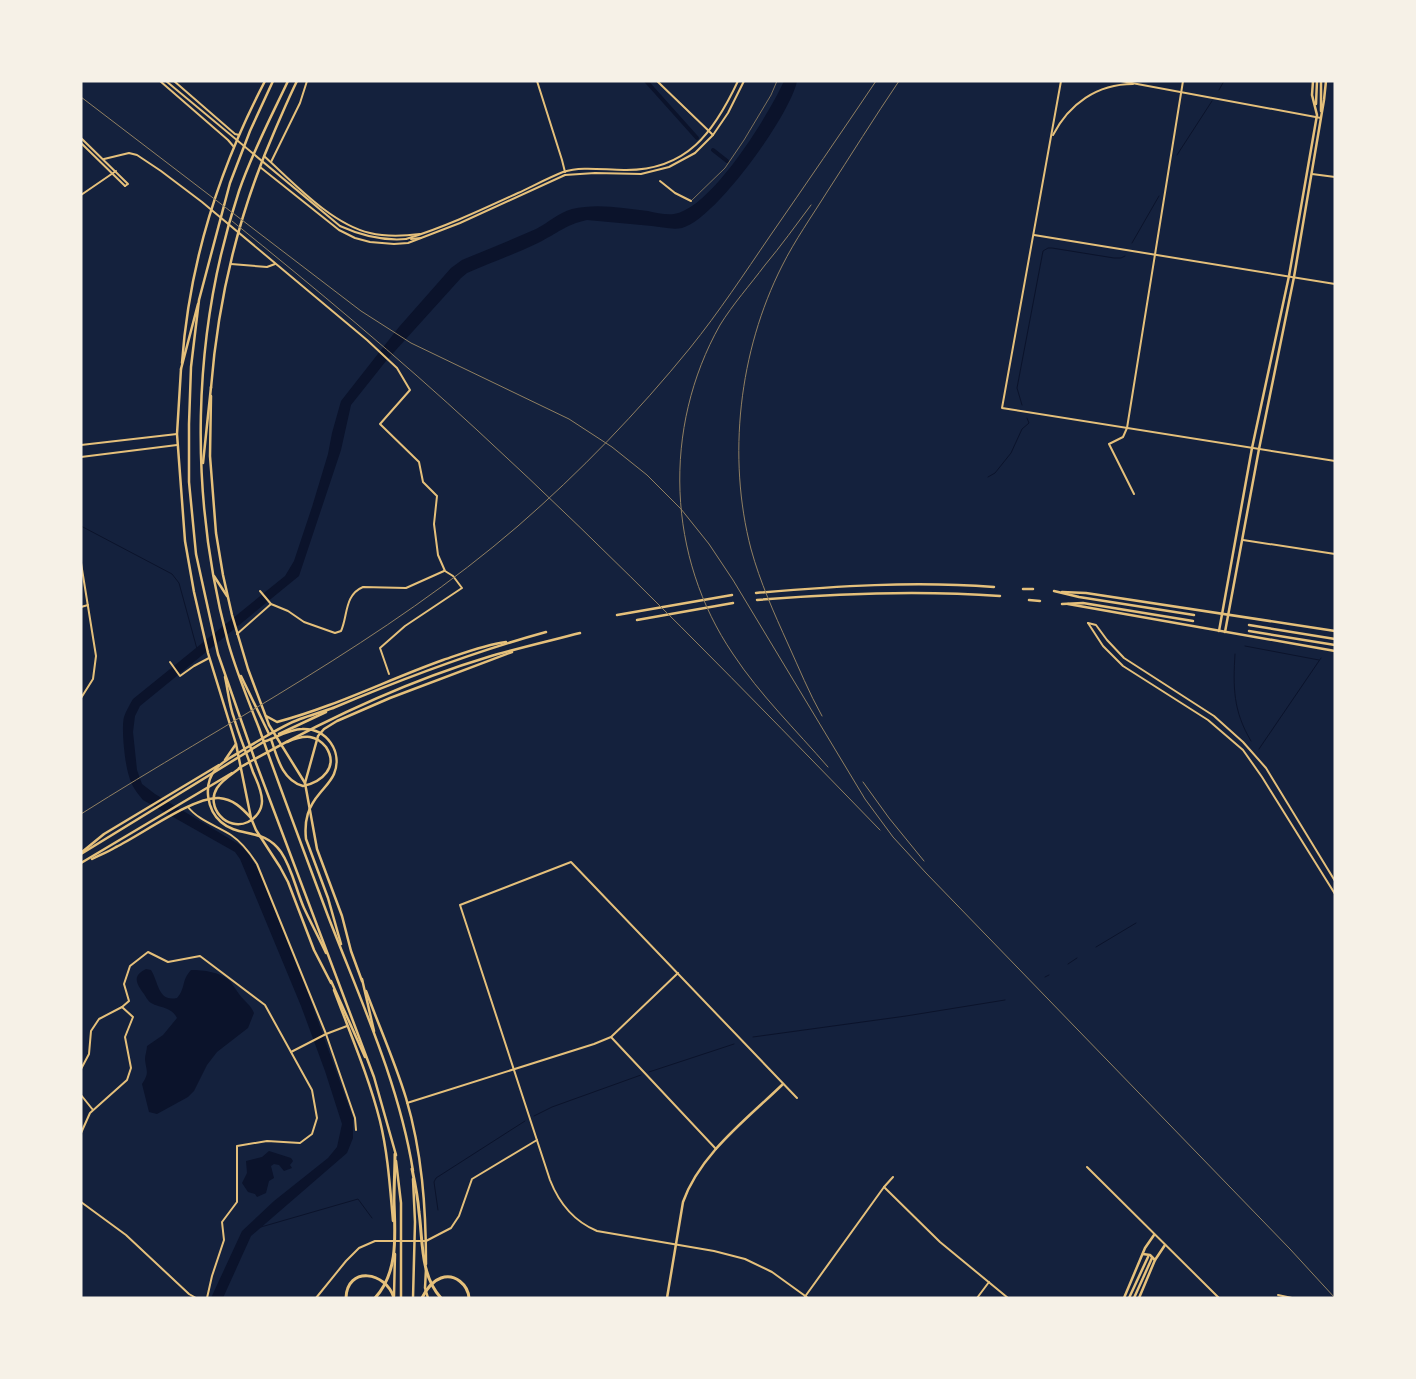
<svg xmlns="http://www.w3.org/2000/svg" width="1416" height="1379" font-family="'Exo 2',sans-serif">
<rect width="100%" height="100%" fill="#14213d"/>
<g fill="#0b132b">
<path d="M 784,81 L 797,81 C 791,114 715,220 682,228 C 673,230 661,227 652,226 C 630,224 609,222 587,220 C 565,225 558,233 538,243 C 515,254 490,263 467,273 L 461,278 L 386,361 L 351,405 L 341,450 L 299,576 L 140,706 L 135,716 L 133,732 L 137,770 L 142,784 L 155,794 L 240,845 L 247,852 L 258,869 L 309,996 L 353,1118 L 353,1138 L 347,1153 L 251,1236 L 223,1298 L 211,1298 L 242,1231 L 274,1201 L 328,1158 L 337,1147 L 342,1124 L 325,1071 L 301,1006 L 240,859 L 235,852 L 143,800 C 137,793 131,785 129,776 C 125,765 121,728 124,717 C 126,711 130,704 133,699 L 285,576 L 294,561 L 312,507 L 328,454 L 332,433 L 341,401 L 399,327 L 451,268 L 462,260 C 486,250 511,240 536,229 C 548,223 558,213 572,209 C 597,203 623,208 648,211 C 656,213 666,215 674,214 C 712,208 769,114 784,81 Z"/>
<path d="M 146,969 L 151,970 C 159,983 158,1002 177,998 C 186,988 181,981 191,970 C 203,970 221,972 230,981 C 233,985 236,990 239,994 C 244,1001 251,1005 254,1013 L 248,1028 L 217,1052 L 207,1065 L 194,1091 L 188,1097 L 157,1114 L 149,1112 L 142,1084 C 150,1072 146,1071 145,1059 C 145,1055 147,1050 147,1046 L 163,1035 L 177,1018 C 172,1007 160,1008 151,1003 C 148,1001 146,997 144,994 C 136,983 132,976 146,969 Z"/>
<polygon points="269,1151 291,1158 293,1161 290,1165 292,1168 284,1171 279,1165 274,1164 271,1166 274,1178 269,1181 266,1193 257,1197 255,1194 248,1192 242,1183 247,1173 246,1161 262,1157"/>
</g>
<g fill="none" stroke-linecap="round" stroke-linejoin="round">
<g stroke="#0b132b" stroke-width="1">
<polyline points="1219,90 1224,81"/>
<polyline points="1177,155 1212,101"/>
<polyline points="1132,243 1159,196"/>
<polyline points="1022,405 1017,388 1043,251 1048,248 1052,248 1114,258 1121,258 1125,256"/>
<polyline points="988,477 995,473 1011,453 1022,429 1029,423 1027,418"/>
<polyline points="81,526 172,574 179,583 197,649"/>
<polyline points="1245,646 1319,660"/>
<path d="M 1235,654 C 1233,687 1233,711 1251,741"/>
<polyline points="1259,749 1321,658"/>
<polyline points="1096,947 1136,923"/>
<polyline points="1068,964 1077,958"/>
<polyline points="1045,977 1049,975"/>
<polyline points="753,1037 906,1016 1005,1000"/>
<polyline points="649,1072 734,1044"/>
<polyline points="534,1116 552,1107 641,1075"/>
<polyline points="438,1210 434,1182 436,1178 525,1121"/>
<polyline points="261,1227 358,1199 372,1218"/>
</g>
<g stroke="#0b132b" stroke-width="4">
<polyline points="646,81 697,138"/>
<polyline points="713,150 727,161"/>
</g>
<polyline stroke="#e5c07b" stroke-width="0.5" points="692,200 725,168 744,140 771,95 777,81"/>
<g stroke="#e5c07b" stroke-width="2">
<polyline points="1061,81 1002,408 1335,461"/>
<polyline points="1121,81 1321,118"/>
<path d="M 1053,135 C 1069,104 1097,84 1133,84"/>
<polyline points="104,159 129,153 137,155 161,171 202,202 367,340 397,368 410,390 380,424 419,462 423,482 437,496 434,524 438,555 445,571 453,576 462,588 405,626 380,648 389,674"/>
<polyline points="271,162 300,103 307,81"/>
<polyline points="1312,174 1335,177"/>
<polyline points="660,181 675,193 691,201"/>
<polyline points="231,264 267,267 275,264"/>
<polyline points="1134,494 1109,444 1123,437 1127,428 1183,81"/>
<polyline points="1243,540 1335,554"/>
<path d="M 260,591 L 271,604 L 288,611 L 304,622 L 335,633 L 341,631 C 348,616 344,595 363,587 L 406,588 L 444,571"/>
<polyline points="237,634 271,604"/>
<polyline points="170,662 180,676 194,666 209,658"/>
<path d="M 188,807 C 198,820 217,826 231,835 C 243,843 250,853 257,864 L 326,1034 L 355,1118 L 356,1130"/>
<polyline points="611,1037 716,1149"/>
<polyline points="291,1052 326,1034 347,1026"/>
<polyline points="81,1069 89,1054 91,1031 99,1019 122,1007 129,1001 124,984 130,966 148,952 168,962 200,956 265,1005 312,1090 317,1118 312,1134 300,1143 267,1141 237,1146 237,1202 222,1222 224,1240 212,1276 207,1298"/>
<polyline points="81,1095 93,1110"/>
<polyline points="81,1133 90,1113 127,1080 131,1068 125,1037 133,1017 122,1007"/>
<polyline points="1278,1295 1292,1298"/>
<polyline points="804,1298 884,1187 893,1177"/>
<polyline points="977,1298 989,1282"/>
<polyline points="1302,1298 1309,1298"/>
</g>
<g stroke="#e5c07b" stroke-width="2">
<polyline points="160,81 228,140 234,147"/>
<path d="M 166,81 L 340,226 C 362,236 382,241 406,239"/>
<polyline points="174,81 235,134 239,135"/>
<polyline points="537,81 562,160 565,172"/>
<polyline points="657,81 713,135"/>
<polyline points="81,138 128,184 125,186"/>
<polyline points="81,143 125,186"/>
<path d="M 264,156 C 293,182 331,224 370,233 C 387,237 404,236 420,234"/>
<polyline points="260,167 339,230 355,238 370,242 394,244 408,243 460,223 565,175 595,173 641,174 669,167 695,153 713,135 728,113 744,81"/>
<polyline points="81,195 116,171"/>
<polyline points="1034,235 1335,284"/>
<path d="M 406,239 C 445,227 481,210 518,193 C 533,186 548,178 563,172 C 582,166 604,170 624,170 C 687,171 714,132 738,81"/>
<polyline points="411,239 421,238"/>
<polyline points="81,445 177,434"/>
<polyline points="81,457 177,445"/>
<polyline points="81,563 96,656 93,679 81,698"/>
<polyline points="81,607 88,605"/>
<polyline points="1088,623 1103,646 1123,666 1208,720 1243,750 1262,777 1335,894"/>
<polyline points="1088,623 1096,625 1107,640 1124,658 1214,716 1243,742 1266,768 1335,881"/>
<path d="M 797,1098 L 571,862 L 460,905 L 550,1180 C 559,1203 573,1221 597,1231 L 714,1251 L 745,1259 L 772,1272 L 808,1298"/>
<polyline points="407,1103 594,1044 611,1037 678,973"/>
<polyline points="1087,1167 1219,1298"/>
<polyline points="884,1187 940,1242 1008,1298"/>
<polyline points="81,1202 126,1235 189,1294 196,1298"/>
<polyline points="316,1298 346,1261 359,1248 375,1241 426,1241 451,1228 459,1216 472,1179 537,1140"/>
</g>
<g stroke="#e5c07b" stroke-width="2.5">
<polyline points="1316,104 1317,81"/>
<polyline points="1321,111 1321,81"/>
<path d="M 182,363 C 189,265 219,169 265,81"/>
<polyline points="181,369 177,434 185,541 194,592 208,653 236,744 251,818 256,830 280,867 288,882 314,950 331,983"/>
<path d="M 211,388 C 218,299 239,212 275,130 C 282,114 289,97 297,81"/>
<polyline points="211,396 210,456 216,533 223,575 232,615 248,669 269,725 305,783 317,849 342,916 351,951 362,981"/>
<polyline points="1062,592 1086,593 1335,631"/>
<polyline points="1068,604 1335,651"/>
<polyline points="1219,631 1252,448 1289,276 1317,115 1312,95 1313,81"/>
<polyline points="1225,632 1259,449 1294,277 1324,100 1326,81"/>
<path d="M 334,990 C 350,1033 369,1077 380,1121 C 388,1154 390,1188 393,1221"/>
<path d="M 366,991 C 379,1026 395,1062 406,1098 C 422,1152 426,1207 426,1264"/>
<polyline points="1143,1254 1150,1255 1155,1260"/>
<polyline points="426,1269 425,1288 428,1298"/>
<polyline points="394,1296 395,1254"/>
<path d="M 667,1298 L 683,1202 C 700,1154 747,1119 783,1084"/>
<polyline points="1124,1298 1145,1248 1154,1235"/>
<polyline points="1129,1298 1148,1257"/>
<polyline points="1134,1298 1152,1258"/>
<polyline points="1139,1298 1155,1260 1165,1245"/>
</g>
<g stroke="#e5c07b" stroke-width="2.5">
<polyline points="181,369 198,304"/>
<polyline points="203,463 211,387"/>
<polyline points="214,576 227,596"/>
<polyline points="1023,589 1033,589"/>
<polyline points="1054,591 1079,597 1194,615"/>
<path d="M 756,593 C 835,586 914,581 994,587"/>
<path d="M 757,600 C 840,593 918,590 1000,596"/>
<polyline points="1029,600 1040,601"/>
<polyline points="1062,604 1083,603 1193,621"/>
<polyline points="617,615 732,595"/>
<polyline points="637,620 733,603"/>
<polyline points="1249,625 1335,639"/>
<polyline points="1249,631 1335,645"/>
<path d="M 333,708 C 402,679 473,652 546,632"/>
<path d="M 266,716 L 277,722 C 334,707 387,680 443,660 C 464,653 484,645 506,642"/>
<polyline points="279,734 326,712"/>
<polyline points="225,760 236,744"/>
<path d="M 239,768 C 318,723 401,683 488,657 C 518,648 549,641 580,633"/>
<polyline points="305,783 318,736 324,729 337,721 390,698 512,652"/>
<polyline points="82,852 104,834 219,765"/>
<polyline points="81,854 265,741"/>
<path d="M 92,859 C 100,855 108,852 116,847 C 141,835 194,796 219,798 C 233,799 242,808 251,818"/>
<polyline points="81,863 232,773"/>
</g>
<g stroke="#e5c07b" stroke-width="2.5">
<polyline points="273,81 250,131 230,183 199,300 191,367 189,424 189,482 196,554 218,654 256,763 374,1077 396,1155"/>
<path d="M 288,81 C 271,117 252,153 239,191 C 191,336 189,495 228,642 C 236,671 248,700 259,728 C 281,791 305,854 328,916 C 360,999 399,1083 413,1171"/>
<polyline points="241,676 269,734"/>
<path d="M 225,677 C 228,690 229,705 234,718 C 239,736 247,754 253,772 C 257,781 262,791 262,801 C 262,810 256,818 248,822 C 227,832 205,807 217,788 C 222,780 232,774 240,768"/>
<path d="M 271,739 C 277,757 282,780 303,786 C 322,782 339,767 326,747 C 322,742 316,738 310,737 C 302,736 294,739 287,742"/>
<path d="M 266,741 C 277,737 290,729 302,729 C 327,728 343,752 334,774 C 331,781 325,787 320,793 C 308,807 304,820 306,839 L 328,898 L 341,944"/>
<path d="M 326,953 C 319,938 311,923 304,908 C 296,890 292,868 281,852 C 263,827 239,838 221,822 C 207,810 203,785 215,770 C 223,760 236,755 246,748 C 264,738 281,726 300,719 C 311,715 322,712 333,708"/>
<polyline points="362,979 374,1031"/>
<polyline points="331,981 365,1057"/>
<polyline points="396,1161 401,1203 401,1298"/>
<polyline points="413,1179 415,1222 413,1298"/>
</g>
<g stroke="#e5c07b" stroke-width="3">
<path d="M 412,1169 C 415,1183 418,1198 419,1212 C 423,1241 420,1275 441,1298"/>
<path d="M 346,1298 C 347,1266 386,1271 394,1298"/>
<path d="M 375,1298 C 399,1272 395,1234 394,1201 C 394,1185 395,1169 395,1154"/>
<path d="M 422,1298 C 426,1290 432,1281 441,1278 C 455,1273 468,1285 469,1298"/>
</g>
<g stroke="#918062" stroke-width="1">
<polyline points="81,97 361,311 411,343 569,419 612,447 647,475 681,509 709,544 733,580 865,799 893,837 926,873 1290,1249 1335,1298"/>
<path d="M 811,205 C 796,225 781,246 765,265 C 750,285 733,304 720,325 C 662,428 667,557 733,654 C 760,695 796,730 828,767"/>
<path d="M 232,221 C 315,288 398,357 477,430 C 616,558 748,694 880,830"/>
<path d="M 822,716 C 809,693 799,668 788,644 C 774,613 760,582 751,549 C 727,457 739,351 782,266 C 795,240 812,216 827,192 C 851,155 874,118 899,81"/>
<polyline points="863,782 889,818 924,861"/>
<path d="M 81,814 C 228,721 386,640 518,526 C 580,472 638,412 690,348 C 719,312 744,274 770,236 C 806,184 841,133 876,81"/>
</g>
</g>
<rect width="1416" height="1379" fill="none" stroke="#f6f1e7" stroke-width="165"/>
</svg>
